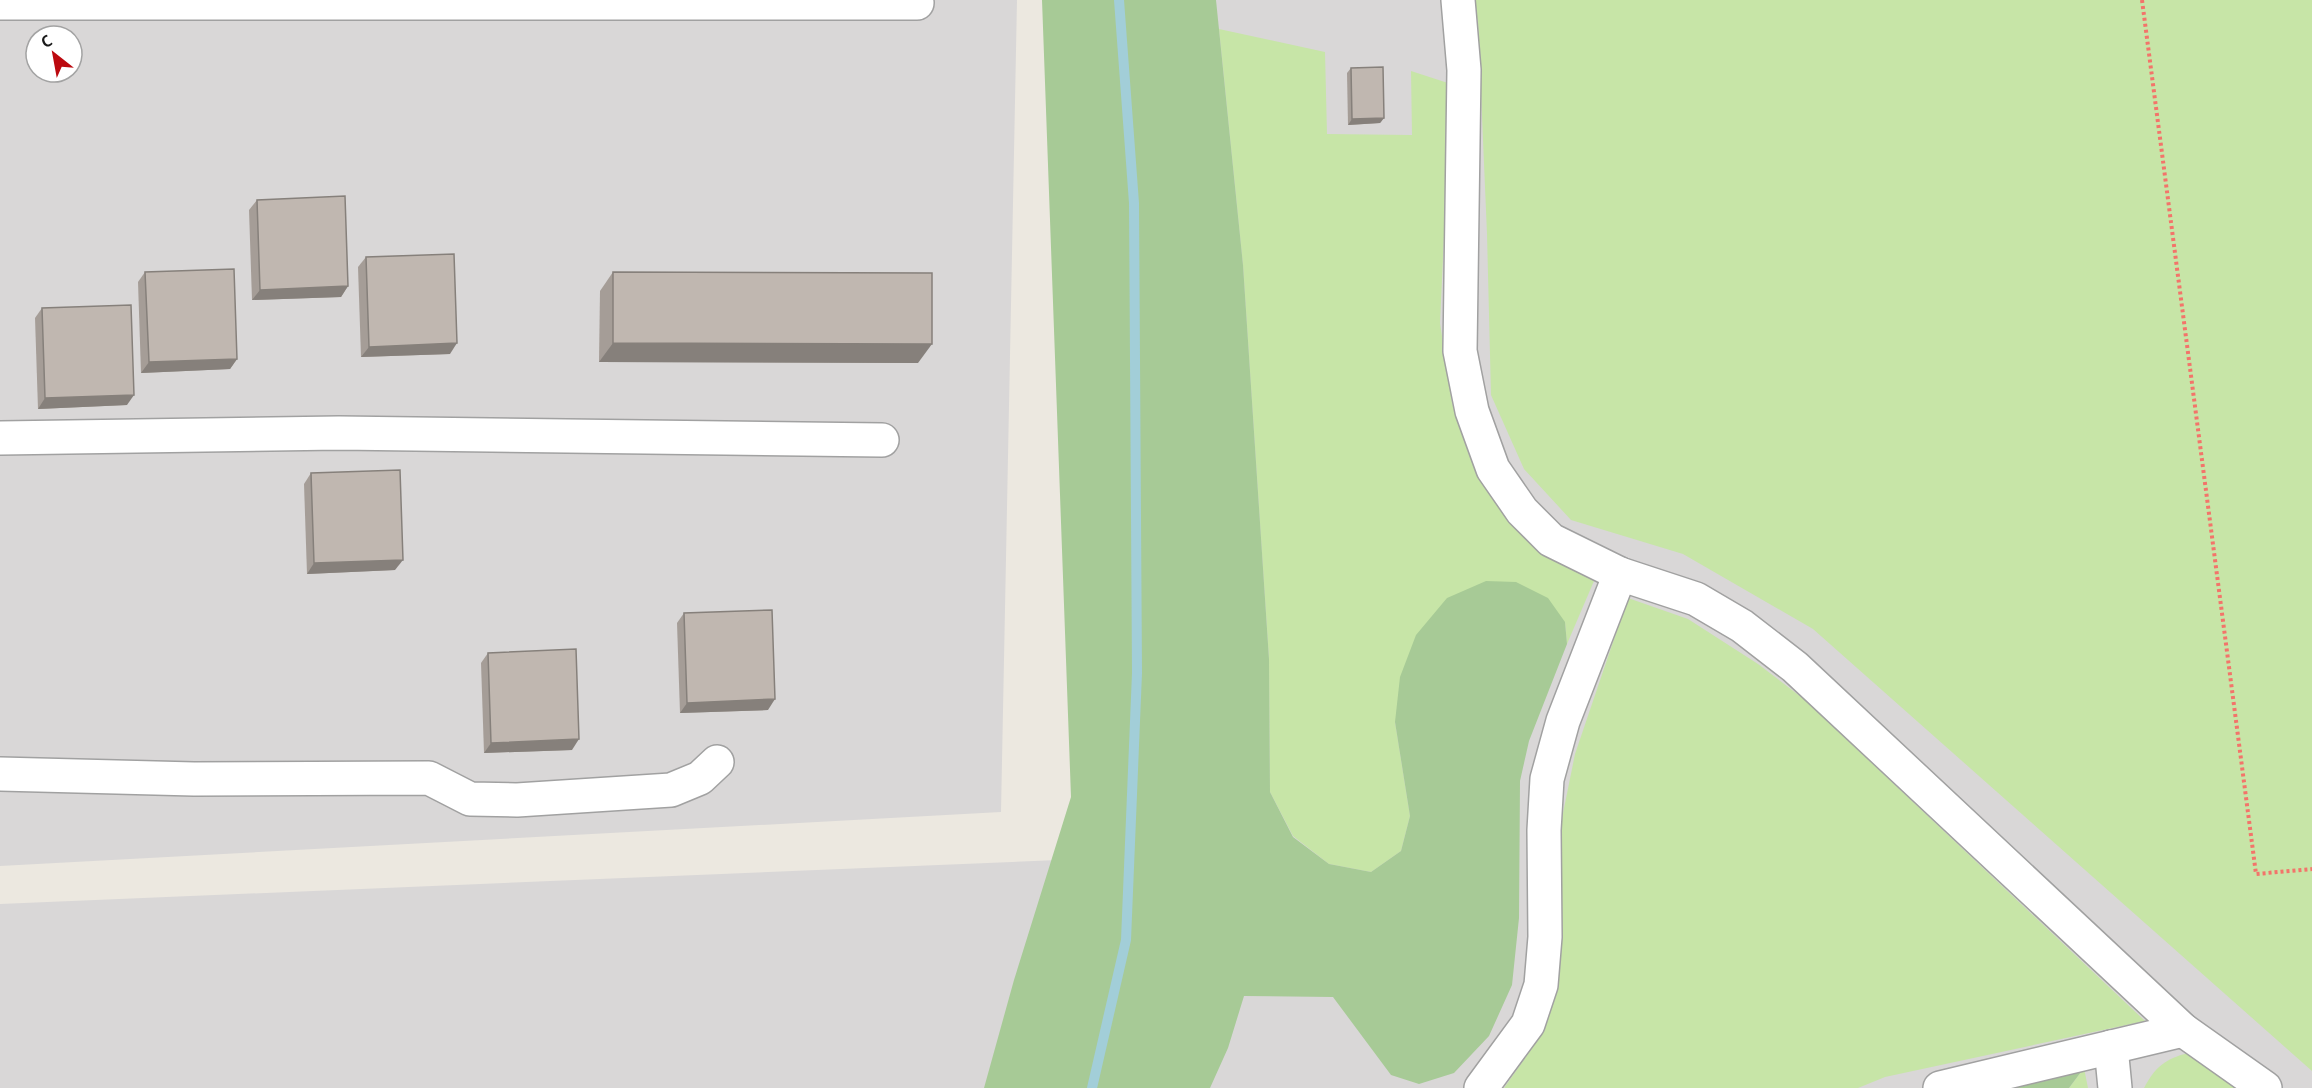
<svg xmlns="http://www.w3.org/2000/svg" width="2312" height="1088" font-family="'PT Sans',sans-serif">
<rect width="100%" height="100%" fill="#ece8e0"/>
<g fill="#d9d7d7" fill-rule="evenodd">
<path d="M 0,0 L 1017,0 L 1001,812 L 0,866 ZM 36,36 L 72,36 L 72,72 L 36,72 Z"/>
<polygon points="1119,0 2312,0 2312,1088 0,1088 0,904 1130,857"/>
</g>
<g fill="#c7e5a7">
<polygon points="1473,0 2312,0 2312,1071 1813,629 1683,554 1571,520 1524,469 1491,395 1487,234 1478,22"/>
<polygon points="1219,29 1325,52 1327,134 1412,135 1411,71 1451,84 1440,323 1452,403 1469,455 1504,513 1545,555 1594,581 1567,644 1565,622 1395,722 1410,816 1401,851 1371,872 1329,864 1293,836 1270,792 1269,659 1243,265"/>
<polygon points="1628,598 1688,619 1758,664 1805,700 2145,1021 1885,1077 1858,1088 1504,1088 1544,1031 1556,994 1559,947 1559,833 1575,754"/>
<path d="M 2188,1053 L 2235,1088 L 2144,1088 C 2155,1067 2165,1059 2188,1053 Z"/>
<polygon points="2084,1068 2088,1088 2069,1088"/>
</g>
<g fill="#a7ca96">
<polygon points="1042,0 1216,0 1243,265 1269,659 1270,792 1293,837 1329,864 1371,872 1401,851 1410,816 1395,722 1400,677 1416,635 1447,598 1486,581 1516,582 1548,598 1565,622 1567,644 1529,741 1520,781 1519,918 1512,985 1489,1036 1454,1073 1419,1084 1391,1075 1333,997 1244,996 1228,1048 1210,1088 984,1088 1014,980 1071,797"/>
<polygon points="2084,1068 2069,1088 2010,1088"/>
</g>
<g fill="none" stroke-linecap="round" stroke-linejoin="round">
<polyline stroke="#a2ced8" stroke-width="10" points="1092,1088 1126,940 1137,673 1134,203 1119,0"/>
<defs>
<g id="minor">
<polyline points="1458,0 1464,70 1460,351 1472,411 1493,469 1522,511 1551,540 1620,574 1696,599 1742,626 1795,667 2183,1030 2265,1088"/>
<polyline points="0,3 917,3"/>
<polyline points="0,438 339,433 882,440"/>
<polyline points="0,774 194,779 429,778 470,799 517,800 671,790 700,778 717,762"/>
<polyline points="2111,1047 2115,1088"/>
<polyline points="1481,1088 1528,1024 1541,985 1545,937 1544,830 1547,779 1563,721 1620,574"/>
<polyline points="1940,1088 2183,1030"/>
</g>
</defs>
<use href="#minor" stroke="#a1a1a1" stroke-width="36"/>
<polyline stroke="#f3746a" stroke-width="4" stroke-dasharray="3 3" stroke-linecap="butt" points="2142,0 2256,874 2312,869"/>
<use href="#minor" stroke="#fff" stroke-width="33"/>
</g>
<g fill="#a59d97">
<polygon points="1351,68 1384,118 1380,123 1348,125 1347,73"/>
<polygon points="257,200 348,286 341,297 252,300 249,210"/>
<polygon points="366,257 450,354 361,357 358,267"/>
<polygon points="145,272 237,359 230,369 141,373 138,282"/>
<polygon points="613,272 918,363 599,362 600,291"/>
<polygon points="42,308 127,405 38,409 35,318"/>
<polygon points="311,473 395,570 307,574 304,484"/>
<polygon points="684,613 768,710 680,713 677,623"/>
<polygon points="488,653 572,750 484,753 481,663"/>
</g>
<g fill="#86807b">
<polygon points="1384,118 1380,123 1348,125 1352,119"/>
<polygon points="348,286 341,297 252,300 260,290"/>
<polygon points="457,343 450,354 361,357 369,347"/>
<polygon points="613,343 932,344 918,363 599,362"/>
<polygon points="237,359 230,369 141,373 149,362"/>
<polygon points="134,395 127,405 38,409 45,398"/>
<polygon points="403,560 395,570 307,574 314,563"/>
<polygon points="775,699 768,710 680,713 687,703"/>
<polygon points="579,739 572,750 484,753 491,743"/>
</g>
<g fill="#c0b7b0" stroke="#86807b" stroke-width="1.5">
<polygon points="1383,67 1384,118 1352,119 1351,68"/>
<polygon points="345,196 348,286 260,290 257,200"/>
<polygon points="454,254 457,343 369,347 366,257"/>
<polygon points="234,269 237,359 149,362 145,272"/>
<polygon points="613,272 932,273 932,344 613,343"/>
<polygon points="131,305 134,395 45,398 42,308"/>
<polygon points="400,470 403,560 314,563 311,473"/>
<polygon points="772,610 775,699 687,703 684,613"/>
<polygon points="576,649 579,739 491,743 488,653"/>
</g>
<g transform="translate(54 54) rotate(329)"><circle r="28" fill="#ffffff" stroke="#a3a3a3" stroke-width="1.5"/>
<path d="M0-4.5L10 22L0 15L-10 22Z" fill="#bc090f"/>
<text y="-9" font-size="16" font-weight="bold" text-anchor="middle" fill="#1a1a1a">С</text>
</g>
</svg>
